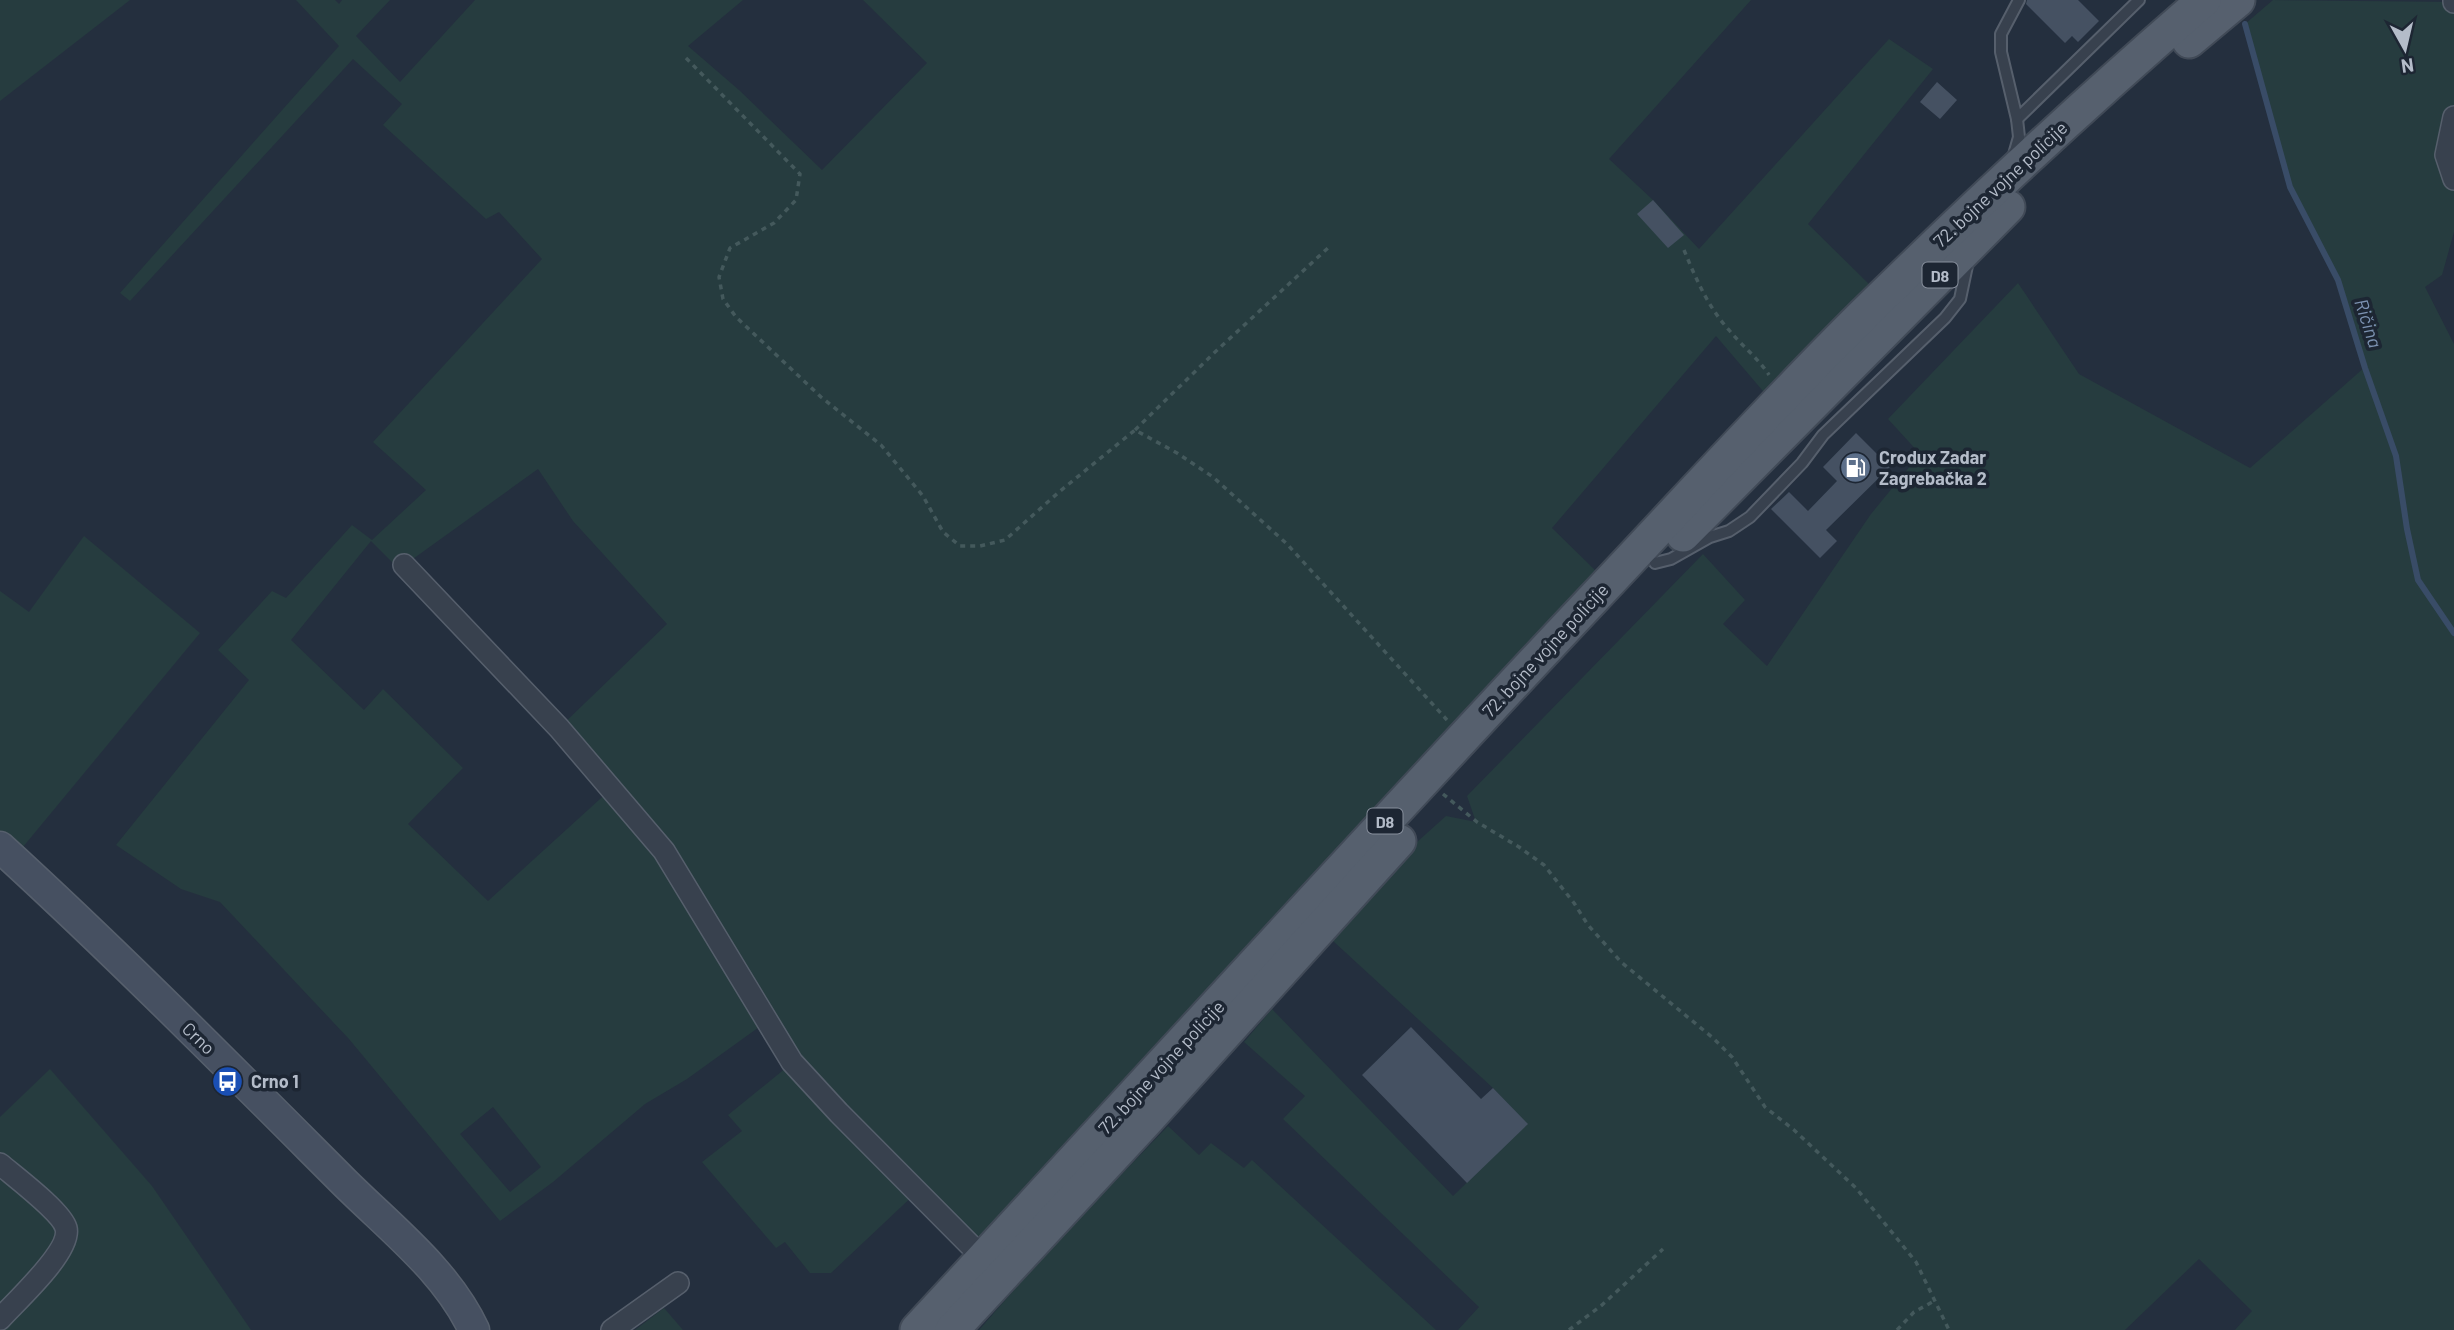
<svg xmlns="http://www.w3.org/2000/svg" width="2454" height="1330" font-family="Barlow,sans-serif">
<rect width="100%" height="100%" fill="#242f3e"/>
<g fill="#263c3f" fill-rule="evenodd">
<polygon points="0,0 130,0 0,101"/>
<path d="M 296,0 L 335,0 L 339,4 L 342,0 L 390,0 L 356,36 L 400,82 L 475,0 L 743,0 L 688,46 L 739,90 L 822,170 L 927,63 L 863,0 L 1751,0 L 1609,159 L 1653,200 L 1699,249 L 1889,39 L 1933,69 L 1808,224 L 1872,287 L 1768,397 L 1716,336 L 1552,528 L 1598,573 L 976,1251 L 918,1191 L 831,1273 L 810,1273 L 785,1242 L 776,1248 L 702,1162 L 742,1131 L 728,1115 L 792,1063 L 766,1022 L 687,1079 L 645,1104 L 553,1182 L 500,1221 L 349,1039 L 220,902 L 181,889 L 116,845 L 249,680 L 218,650 L 272,591 L 286,598 L 352,525 L 372,540 L 426,490 L 373,442 L 542,259 L 499,212 L 486,219 L 383,125 L 402,104 L 353,59 L 130,301 L 120,293 L 339,46 ZM 538,469 L 573,521 L 667,624 L 559,728 L 611,789 L 488,901 L 408,824 L 463,768 L 383,689 L 364,710 L 291,640 L 371,541 L 399,569 ZM 493,1107 L 541,1167 L 510,1192 L 460,1134 Z"/>
<polygon points="2273,0 2454,2 2454,232 2442,275 2425,287 2454,344 2454,1330 2235,1330 2252,1311 2199,1259 2125,1330 1458,1330 1479,1307 1283,1119 1305,1096 1244,1042 1272,1009 1453,1196 1527,1124 1493,1088 1320,929 1446,816 1476,822 1467,796 1703,554 1745,600 1723,624 1767,666 1871,514 1920,454 1888,419 2018,283 2079,374 2250,468 2365,367 2338,280 2290,187 2245,24"/>
<polygon points="84,536 200,633 13,859 0,847 0,591 29,612"/>
<polygon points="50,1069 152,1186 251,1330 0,1330 0,1117"/>
<polygon points="1168,1126 1199,1155 1211,1143 1244,1168 1252,1160 1436,1330 979,1330 1051,1248"/>
<polygon points="664,1308 683,1330 635,1330"/>
</g>
<g fill="none" stroke-linecap="round" stroke-linejoin="round">
<polyline stroke="#394c67" stroke-width="6" points="2245,24 2290,187 2338,280 2365,368 2396,456 2407,529 2418,580 2454,633"/>
</g>
<g fill="#455162">
<polygon points="2027,0 2078,0 2099,21 2078,42 2072,36 2065,43 2026,4"/>
<polygon points="1937,82 1957,100 1940,119 1920,102"/>
<polygon points="1653,200 1684,235 1668,248 1637,214"/>
<polygon points="1856,433 1890,467 1826,530 1837,541 1820,558 1771,509 1789,492 1808,511 1837,481 1823,467"/>
<polygon points="1411,1027 1481,1099 1493,1088 1528,1124 1467,1183 1362,1075"/>
</g>
<g fill="none" stroke-linecap="round" stroke-linejoin="round">
<defs>
<g id="lane">
<polyline points="2017,119 2139,0"/>
<polyline points="2013,158 2019,137 2017,119 2001,52 2001,34 2019,0"/>
<polyline points="1655,563 1671,559 1710,537 1729,531 1750,517 1802,463 1823,435 1945,318 1960,299 1968,261"/>
</g>
<g id="street">
<polyline points="2454,0 2454,2"/>
<polyline points="2454,117 2446,155 2454,179"/>
<polyline points="404,565 559,728 664,851 792,1062 839,1113 983,1258"/>
<path d="M 0,1164 C 14,1176 62,1212 66,1228 C 72,1251 15,1302 0,1319"/>
<polyline points="612,1330 678,1283"/>
</g>
<path id="secondary" d="M 0,847 C 116,953 227,1065 338,1176 C 385,1224 445,1268 474,1330"/>
<g id="primary">
<polyline points="2189,41 2238,0"/>
<polyline points="1683,535 2008,207"/>
<path d="M 917,1330 C 1142,1087 1365,841 1593,599 C 1683,504 1770,407 1862,316 C 1973,207 2087,101 2204,0"/>
<polyline points="952,1330 1147,1120 1399,841"/>
</g>
</defs>
<use href="#lane" stroke="#565f6c" stroke-width="14"/>
<use href="#street" stroke="#565f6c" stroke-width="24"/>
<use href="#secondary" stroke="#565f6c" stroke-width="33"/>
<use href="#primary" stroke="#414a57" stroke-width="37"/>
<g stroke="#44595c" stroke-width="3.5" stroke-dasharray="5 5" stroke-linecap="butt">
<polyline points="686,58 800,174 796,200 774,223 730,248 719,277 723,299 736,317 821,397 881,445 923,496 943,532 960,546 980,546 1005,540 1059,492 1135,430 1177,453 1213,477 1287,544 1447,720"/>
<path d="M 1684,250 C 1696,279 1708,307 1729,330 C 1742,346 1758,358 1769,375"/>
<polyline points="1135,430 1214,353 1329,247"/>
<polyline points="1443,794 1477,822 1519,847 1544,865 1574,903 1588,925 1621,962 1713,1038 1732,1057 1765,1107 1794,1130 1856,1188 1916,1262 1949,1330"/>
<polyline points="1569,1330 1602,1305 1663,1249"/>
<polyline points="1897,1330 1914,1312 1936,1300"/>
</g>
<use href="#lane" stroke="#38414e" stroke-width="10"/>
<use href="#street" stroke="#38414e" stroke-width="21"/>
<use href="#secondary" stroke="#465061" stroke-width="30"/>
<use href="#primary" stroke="#56606e" stroke-width="33"/>
</g>
<defs>
<symbol id="fuel-disc" viewBox="-11 -11 22 22"><circle r="9.5" fill="#5c6f8a" stroke="#1d2633"/><path d="M-5.5-6h7V0h2V4h1.3V-2.5L3-4.5l.8-.8L6-3V5H2.5V1h-1V6h-7ZM-4.2-4.7v3.2H.2V-4.7Z" fill="#fff"/></symbol>
<symbol id="bus-disc" viewBox="-11 -11 22 22"><circle r="9.5" fill="#1a4fb4" stroke="#1d2633"/><path d="M-5-6H5V4H4V6H2V4H-2V6H-4V4H-5ZM-3.5-4V0h7V-4ZM-3.5 1.2v1.5H-2V1.2ZM2 1.2v1.5H3.5V1.2Z" fill="#fff"/></symbol>
</defs>
<g fill-rule="evenodd">
<use href="#fuel-disc" x="1838" y="450" width="35" height="35"/>
<use href="#bus-disc" x="210" y="1064" width="35" height="35"/>
</g>
<g text-anchor="middle" dominant-baseline="central" stroke-width="7" stroke-linejoin="round" paint-order="stroke">
<g fill="#1d2633" stroke="#878f9c" stroke-width="2">
<rect x="1922.5" y="262.5" width="35" height="25" rx="5"/>
<rect x="1367.5" y="808.5" width="35" height="25" rx="5"/>
</g>
<g font-size="16" font-weight="bold" fill="#b4bcc9">
<text x="1940" y="275">D8</text>
<text x="1385" y="821">D8</text>
</g>
<g font-size="18" fill="#b4bcc9" stroke="#1d2633">
<text transform="translate(2000 184) rotate(-43)">72. bojne vojne policije</text>
<text transform="translate(1545 650) rotate(-47)">72. bojne vojne policije</text>
<text transform="translate(199 1038) rotate(44)">Crno</text>
<text transform="translate(1161 1067) rotate(-47)">72. bojne vojne policije</text>
</g>
<g font-size="18" font-weight="bold" fill="#b4bcc9" stroke="#1d2633" text-anchor="start">
<text x="1879" y="457">Crodux Zadar<tspan x="1879" dy="21">Zagrebačka 2</tspan></text>
<text x="251" y="1081">Crno 1</text>
</g>
<g font-size="19" font-style="italic" fill="#7c92b1" stroke="#1d2633">
<text transform="translate(2369 323) rotate(72)">Ričina</text>
</g>
</g>
<g transform="translate(2405 49) rotate(172)" stroke="#1d2633" stroke-width="5" paint-order="stroke">
<path d="M0-5L12 26L0 18L-12 26Z" fill="#b4bcc9"/>
<text y="-10" font-size="19" font-weight="bold" text-anchor="middle" fill="#b4bcc9">N</text>
</g>
</svg>
